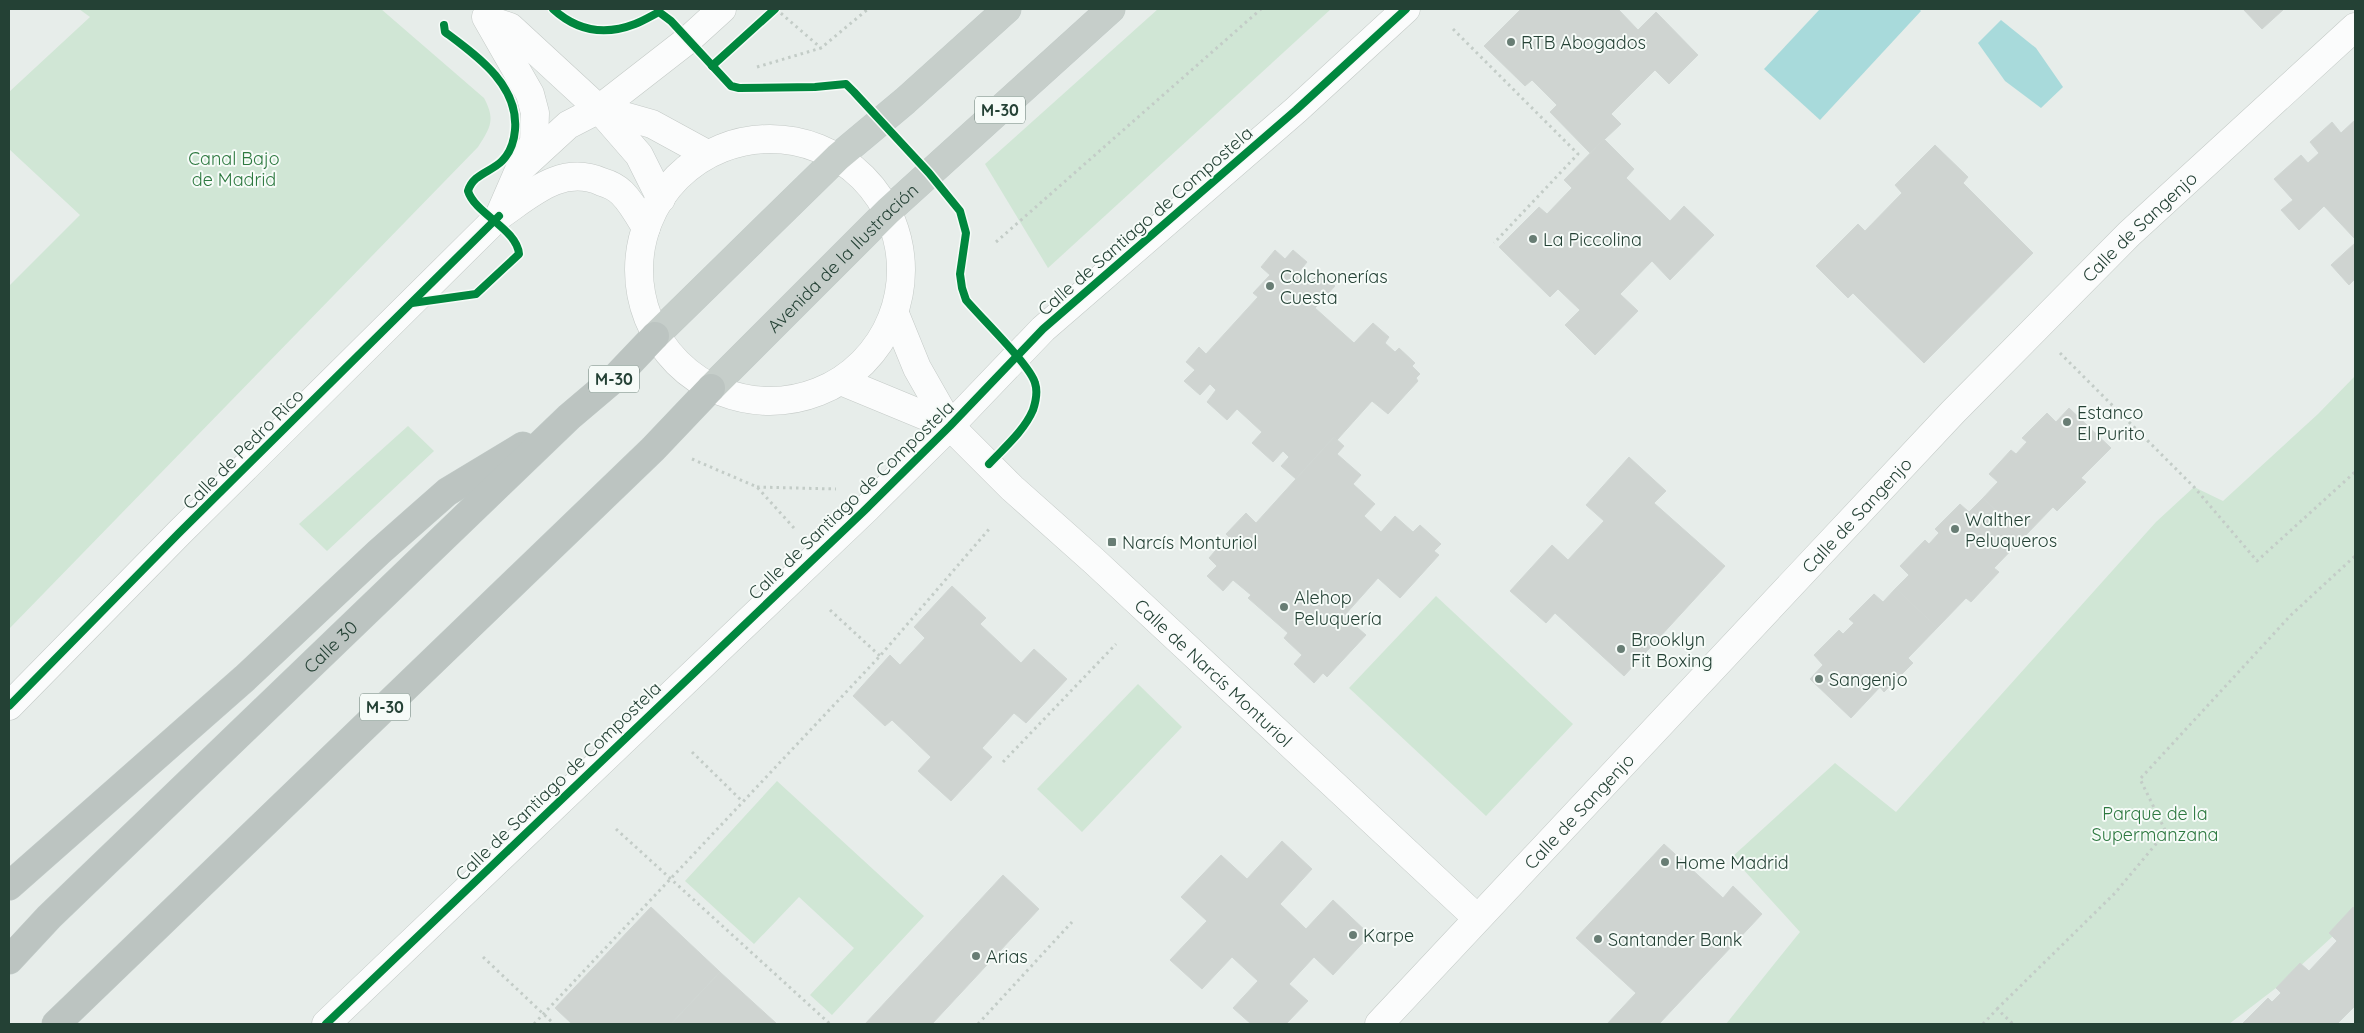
<svg xmlns="http://www.w3.org/2000/svg" width="2364" height="1033" font-family="Quicksand,sans-serif">
<rect width="100%" height="100%" fill="#e7edea"/>
<g fill="#d0e6d5">
<path d="M 79,9 L 381,9 L 484,98 C 496,120 490,128 478,147 L 9,629 L 9,286 L 80,215 L 9,149 L 9,92 L 90,17 Z"/>
<polygon points="1158,9 1331,9 1048,268 985,164"/>
<polygon points="2355,376 2355,916 2276,988 2229,1024 1726,1024 1800,932 1732,857 1835,763 1896,812 2156,522 2194,487 2223,501 2318,414"/>
<polygon points="408,426 434,451 327,551 299,524"/>
<polygon points="1436,596 1573,724 1486,816 1349,688"/>
<polygon points="1138,684 1182,727 1082,832 1037,789"/>
<polygon points="777,781 924,916 832,1015 810,995 854,948 799,897 754,944 685,881"/>
</g>
<g fill="#a8dadb">
<polygon points="1820,9 1919,9 1921,11 1820,120 1764,69"/>
<polygon points="2001,20 2036,48 2063,87 2041,108 2005,81 1978,43"/>
</g>
<g fill="#cfd4d1" stroke="#d0d6d3">
<polygon points="1521,9 1618,9 1638,30 1656,12 1698,55 1669,84 1655,70 1611,114 1621,124 1590,153 1550,112 1557,105 1532,80 1525,86 1484,46"/>
<polygon points="2243,9 2284,9 2262,29"/>
<polygon points="2355,120 2355,239 2324,206 2299,230 2281,210 2293,200 2274,179 2301,155 2308,163 2319,153 2310,142 2332,122 2341,133"/>
<polygon points="1604,139 1634,169 1626,178 1670,221 1684,206 1714,235 1670,280 1652,261 1620,294 1638,311 1595,355 1565,325 1580,310 1558,289 1550,297 1499,247 1539,207 1547,214 1572,188 1564,180"/>
<polygon points="1935,145 1968,177 1963,183 2033,253 1924,363 1853,293 1848,298 1816,266 1858,224 1865,231 1902,193 1895,185"/>
<polygon points="2355,243 2355,279 2349,285 2331,265"/>
<polygon points="1275,250 1285,259 1293,250 1307,262 1299,272 1310,282 1320,272 1335,286 1315,308 1354,343 1373,323 1389,337 1385,343 1395,352 1399,348 1415,363 1412,366 1420,374 1416,378 1418,381 1388,414 1372,401 1337,440 1334,437 1296,479 1281,466 1289,457 1283,451 1273,462 1252,443 1262,432 1237,409 1227,420 1207,402 1216,390 1210,384 1200,395 1184,381 1195,370 1186,362 1199,347 1206,354 1258,297 1253,293 1270,275 1261,267"/>
<polygon points="2069,408 2111,448 2081,478 2086,482 2057,511 2053,507 2024,537 1983,498 1998,482 1989,474 2011,450 2016,454 2027,442 2022,438 2047,413 2056,422"/>
<polygon points="1334,437 1344,446 1337,454 1361,475 1353,484 1375,504 1364,516 1381,532 1395,516 1413,532 1420,525 1441,544 1434,551 1439,555 1400,598 1378,578 1344,616 1366,635 1327,677 1323,673 1314,683 1294,664 1302,655 1284,638 1288,633 1248,598 1251,595 1233,580 1223,591 1207,576 1217,566 1209,558 1222,543 1226,547 1232,540 1226,534 1246,513 1256,523"/>
<polygon points="1629,457 1666,491 1654,503 1725,566 1624,676 1555,613 1546,623 1510,591 1552,545 1568,560 1604,521 1586,505"/>
<polygon points="1983,498 2024,537 1994,568 1999,572 1971,602 1966,598 1937,628 1896,588 1909,575 1900,566 1925,540 1929,544 1939,533 1935,529 1960,504 1969,512"/>
<polygon points="952,586 986,618 980,624 1021,663 1034,649 1067,679 1026,723 1014,713 982,748 992,757 951,801 918,771 931,757 892,720 885,726 853,696 890,655 900,665 925,638 914,627"/>
<polygon points="1896,588 1937,628 1908,658 1913,663 1884,692 1880,687 1851,718 1810,679 1823,665 1814,655 1839,630 1843,634 1854,623 1849,619 1874,594 1883,602"/>
<polygon points="1282,841 1312,869 1280,904 1306,929 1333,900 1370,935 1333,975 1314,957 1289,984 1308,1001 1286,1024 1251,1024 1233,1008 1258,981 1232,957 1202,989 1170,960 1207,921 1181,897 1221,855 1247,879"/>
<polygon points="1664,844 1723,898 1733,886 1762,914 1659,1024 1607,1024 1636,993 1576,938"/>
<polygon points="1003,875 1039,909 932,1024 865,1024"/>
<polygon points="651,907 720,972 671,1024 572,1024 555,1008"/>
<polygon points="2353,907 2355,910 2355,1006 2337,1024 2242,1024 2268,998 2272,1002 2281,993 2276,988 2300,963 2309,971 2337,941 2329,933"/>
<polygon points="720,972 777,1024 671,1024"/>
</g>
<g fill="none" stroke-linecap="round" stroke-linejoin="round">
<defs>
<g id="minor">
<polyline points="486,17 530,94 535,113 534,142 522,163"/>
<polyline points="489,20 510,27 599,109 639,155 661,199"/>
<polyline points="599,109 652,124 707,154"/>
<circle cx="770" cy="270" r="131"/>
<polyline points="499,216 519,170 568,125 599,109 689,39 722,9"/>
<path id="s1" d="M 895,314 L 917,368 L 950,426 L 1012,488 L 1094,561 L 1477,918"/>
<polyline points="841,381 950,426"/>
<path d="M 9,706 L 179,533 L 499,216 C 531,194 562,164 602,182 C 609,184 617,188 622,193 C 632,203 639,216 646,228"/>
<polyline points="326,1024 867,508 950,426 1043,329 1296,110 1406,9"/>
<path id="s2" d="M 1379,1024 L 1953,412 L 2129,234 L 2355,27"/>
</g>
<g id="trunk">
<polyline points="655,336 838,157 905,101 1007,9"/>
<path id="s3" d="M 711,388 L 888,211 L 1111,9"/>
</g>
<g id="motorway">
<polyline points="9,886 245,678 379,552 447,492 523,446"/>
<path id="s4" d="M 9,960 L 49,917 L 569,417 L 615,378 L 655,336"/>
<polyline points="56,1024 653,449 711,388"/>
</g>
</defs>
<use href="#minor" stroke="#c4cac7" stroke-width="29"/>
<use href="#trunk" stroke="#c2cbc8" stroke-width="29"/>
<use href="#motorway" stroke="#c2cbc8" stroke-width="29"/>
<g stroke="#c3ccc7" stroke-width="3" stroke-dasharray="2.5 4" stroke-linecap="butt">
<polyline points="776,9 821,48"/>
<polyline points="1453,29 1578,154 1494,243"/>
<polyline points="757,67 821,48 868,9"/>
<polyline points="996,242 1261,9"/>
<polyline points="2060,353 2194,487 2257,561 2355,472"/>
<polyline points="692,459 757,487 794,528"/>
<polyline points="757,487 836,489"/>
<polyline points="830,610 880,656"/>
<polyline points="692,752 743,802"/>
<polyline points="1003,762 1116,644"/>
<polyline points="616,829 830,1024"/>
<polyline points="483,957 554,1024"/>
<polyline points="1997,1009 2115,893 2166,832 2140,779 2291,615 2355,556"/>
<polyline points="534,1024 880,656 990,528"/>
<polyline points="978,1024 1072,922"/>
<polyline points="1983,1024 1997,1009 2013,1024"/>
</g>
<use href="#minor" stroke="#fbfcfc" stroke-width="28"/>
<use href="#trunk" stroke="#c6ceca" stroke-width="28"/>
<use href="#motorway" stroke="#bcc4c1" stroke-width="28"/>
<defs>
<g id="cycleway">
<path d="M 553,9 C 577,31 604,36 635,24 C 643,21 651,16 659,12 L 671,21 L 731,86 L 739,88 L 815,87 L 846,84 L 854,92 L 929,173 L 960,211 L 966,233 L 960,274 L 962,288 L 966,300 C 981,318 1030,365 1035,383 C 1038,392 1036,401 1033,410 C 1024,431 1004,448 989,464"/>
<polyline points="712,66 775,9"/>
<path d="M 412,303 L 476,294 L 519,254 C 517,229 475,214 468,191 C 473,174 491,172 502,161 C 510,153 514,142 515,130 C 519,85 477,56 445,32 L 444,25"/>
<polyline points="9,706 179,533 499,216"/>
<polyline points="326,1024 867,508 950,426 1043,329 1296,110 1406,9"/>
</g>
</defs>
<use href="#cycleway" stroke="#f6fbf8" stroke-width="11"/>
<use href="#cycleway" stroke="#00873e" stroke-width="8"/>
</g>
<g fill="#687d74" stroke="#f6fbf8" stroke-width="2">
<circle cx="1511" cy="42" r="5"/>
<circle cx="1533" cy="239" r="5"/>
<circle cx="1270" cy="286" r="5"/>
<circle cx="2067" cy="422" r="5"/>
<circle cx="1955" cy="529" r="5"/>
<rect x="1107" y="537" width="10" height="10" rx="2.5"/>
<circle cx="1284" cy="607" r="5"/>
<circle cx="1621" cy="649" r="5"/>
<circle cx="1819" cy="679" r="5"/>
<circle cx="1665" cy="862" r="5"/>
<circle cx="1353" cy="935" r="5"/>
<circle cx="1598" cy="939" r="5"/>
<circle cx="976" cy="956" r="5"/>
</g>
<g text-anchor="middle" dominant-baseline="central" stroke-width="4" stroke-linejoin="round" paint-order="stroke">
<g fill="#f6fbf8" stroke="#637970" stroke-width="1">
<rect x="975" y="96.5" width="50" height="27" rx="4"/>
<rect x="589" y="365.5" width="50" height="27" rx="4"/>
<rect x="360" y="693.5" width="50" height="27" rx="4"/>
</g>
<g font-size="16" font-weight="bold" fill="#244135">
<text x="1000" y="110">M-30</text>
<text x="614" y="379">M-30</text>
<text x="385" y="707">M-30</text>
</g>
<g font-size="18" fill="#244135" stroke="#f6fbf8" text-anchor="start">
<text x="1521" y="42">RTB Abogados</text>
<text x="1543" y="239">La Piccolina</text>
<text x="1280" y="276">Colchonerías<tspan x="1280" dy="21">Cuesta</tspan></text>
<text x="2077" y="412">Estanco<tspan x="2077" dy="21">El Purito</tspan></text>
<text x="1965" y="519">Walther<tspan x="1965" dy="21">Peluqueros</tspan></text>
<text x="1122" y="542">Narcís Monturiol</text>
<text x="1294" y="597">Alehop<tspan x="1294" dy="21">Peluquería</tspan></text>
<text x="1631" y="639">Brooklyn<tspan x="1631" dy="21">Fit Boxing</tspan></text>
<text x="1829" y="679">Sangenjo</text>
<text x="1675" y="862">Home Madrid</text>
<text x="1363" y="935">Karpe</text>
<text x="1608" y="939">Santander Bank</text>
<text x="986" y="956">Arias</text>
</g>
<g font-size="18" fill="#2d7940" stroke="#f6fbf8">
<text x="234" y="158">Canal Bajo<tspan x="234" dy="21">de Madrid</tspan></text>
<text x="2155" y="813">Parque de la<tspan x="2155" dy="21">Supermanzana</tspan></text>
</g>
<g font-size="18" fill="#244135" stroke="#f6fbf8">
<text transform="translate(1145 221) rotate(-41)">Calle de Santiago de Compostela</text>
<text stroke="none"><textPath href="#s2" startOffset="1102">Calle de Sangenjo</textPath></text>
<text stroke="none"><textPath href="#s3" startOffset="185">Avenida de la Ilustración</textPath></text>
<text transform="translate(243 449) rotate(-45)">Calle de Pedro Rico</text>
<text transform="translate(851 500) rotate(-44)">Calle de Santiago de Compostela</text>
<text stroke="none"><textPath href="#s2" startOffset="698">Calle de Sangenjo</textPath></text>
<text stroke="none"><textPath href="#s4" startOffset="449">Calle 30</textPath></text>
<text stroke="none"><textPath href="#s1" startOffset="486">Calle de Narcís Monturiol</textPath></text>
<text transform="translate(558 781) rotate(-44)">Calle de Santiago de Compostela</text>
<text stroke="none"><textPath href="#s2" startOffset="292">Calle de Sangenjo</textPath></text>
</g>
</g>
<rect width="2364" height="1033" fill="none" stroke="#244135" stroke-width="20"/>
</svg>
